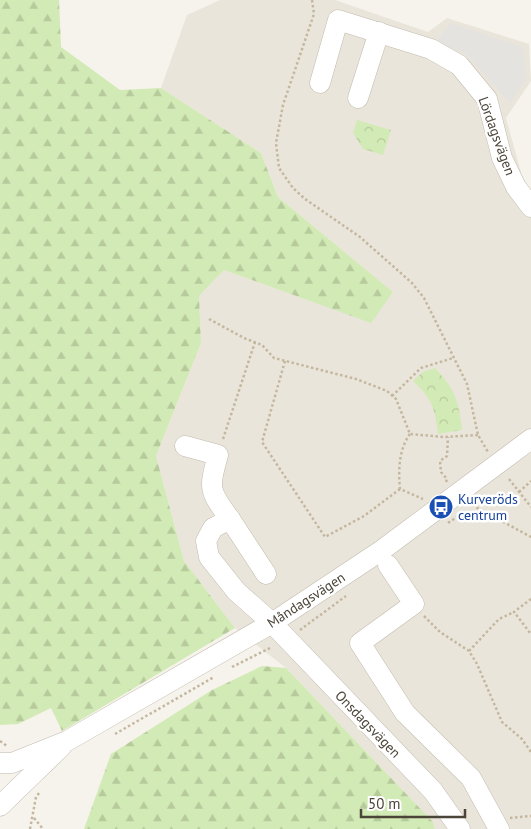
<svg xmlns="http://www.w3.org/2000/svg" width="531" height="829" font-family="'PT Sans',sans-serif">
<defs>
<pattern id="forest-firs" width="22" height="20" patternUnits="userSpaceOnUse" patternTransform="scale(1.25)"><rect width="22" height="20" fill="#d2eab5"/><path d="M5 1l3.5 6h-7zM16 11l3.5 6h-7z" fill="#b6ca9c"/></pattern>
<pattern id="park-crowns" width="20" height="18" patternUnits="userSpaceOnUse" patternTransform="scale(1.25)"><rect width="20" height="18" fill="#d2eab5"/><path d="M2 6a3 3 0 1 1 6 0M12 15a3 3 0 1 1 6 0" fill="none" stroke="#b6ca9c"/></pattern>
</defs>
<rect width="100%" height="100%" fill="#f6f3ec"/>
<polygon fill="#eae5da" points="220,0 335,0 428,32 447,18 529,44 531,81 506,118 524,183 531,191 531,829 435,829 433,822 286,668 235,628 184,561 156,456 201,343 199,296 224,270 370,322 393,292 278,197 261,153 161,88 187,15"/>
<g fill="url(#forest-firs)">
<polygon points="0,0 59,0 61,47 120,90 161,88 261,153 278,197 393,292 371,323 224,270 199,296 201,343 156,456 184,561 235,628 62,731 51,708 18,724 0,725"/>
<polygon points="262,666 286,668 433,822 435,829 84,829 111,754 212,690"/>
</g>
<g fill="url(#park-crowns)">
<polygon points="357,120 391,130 383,155 363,149 353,133"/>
<path d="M 435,368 C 455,389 459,401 462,430 L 438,434 C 435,408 432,399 413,381 L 423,372 Z"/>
</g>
<polygon fill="#e5e3e0" points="450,23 523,47 526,79 510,103 465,53 435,43"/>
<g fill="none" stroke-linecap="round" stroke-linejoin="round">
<defs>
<g id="minor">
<polyline points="320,83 338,20 431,49 459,65 487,99 502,158 516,187 531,207"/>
<polyline points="358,98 379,32"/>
<path d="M 185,446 L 218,455 C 209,488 208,490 230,519"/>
<polyline points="388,565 414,604 360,643 405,713 471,778 499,829"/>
<polyline points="266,574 230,519 213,528 206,541 209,557 236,591 272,623 433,791 460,829"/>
<polyline points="0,763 12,763 67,741 272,623 382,550 531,439"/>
<polyline points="0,806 61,747"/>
</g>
</defs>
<use href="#minor" stroke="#c2bbae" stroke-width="21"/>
<g stroke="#c4b79f" stroke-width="2.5" stroke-dasharray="2.5 2.5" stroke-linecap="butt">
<polyline points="312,0 314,14 283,105 276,143 279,168 293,188 305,199 360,237 412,283 424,298 467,384 478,435 488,452"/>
<polyline points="209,319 244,338 262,345 274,358 356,379 387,391 396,399 410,434 444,437 478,435"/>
<polyline points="285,361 262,442 325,537 364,516 400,489"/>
<polyline points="392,396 421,368 453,358"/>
<path d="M 410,434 C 399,449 398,470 400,489 L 423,499"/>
<polyline points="223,439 255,342"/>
<polyline points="509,479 531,507"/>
<polyline points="446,482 447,479 441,472 440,461 447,456 448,437"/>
<polyline points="519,492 531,481"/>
<polyline points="472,505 531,537"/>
<polyline points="448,523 464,512"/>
<polyline points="531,599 514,612 531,634"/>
<polyline points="424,616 440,632 469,651 477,664 502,722 522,739 531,752"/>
<polyline points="300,630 346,596"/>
<polyline points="469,651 499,619 514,612"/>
<polyline points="232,667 272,647"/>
<polyline points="115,734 214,677"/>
<polyline points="0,741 7,746"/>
<polyline points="34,818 43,829"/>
<polyline points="510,818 531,816"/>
<polyline points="30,829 36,797 40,792"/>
</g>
<use href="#minor" stroke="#fff" stroke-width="20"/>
</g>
<defs>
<symbol id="bus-disc" viewBox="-11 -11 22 22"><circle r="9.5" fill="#1a4fb4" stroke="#fff"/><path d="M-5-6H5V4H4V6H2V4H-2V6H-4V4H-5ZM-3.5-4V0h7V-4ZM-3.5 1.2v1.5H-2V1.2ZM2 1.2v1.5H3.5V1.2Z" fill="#fff"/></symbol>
</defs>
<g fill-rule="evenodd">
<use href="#bus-disc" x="427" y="493" width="28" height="28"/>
</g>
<g text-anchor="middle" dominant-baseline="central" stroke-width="5" stroke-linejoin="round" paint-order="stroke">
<g font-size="14" fill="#4b4439" stroke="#fff">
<text transform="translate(497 136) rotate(70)">Lördagsvägen</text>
<text transform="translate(306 600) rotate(-33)">Måndagsvägen</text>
<text transform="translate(368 724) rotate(46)">Onsdagsvägen</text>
</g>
<g font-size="14" fill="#164399" stroke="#fff" text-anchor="start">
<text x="458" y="499">Kurveröds<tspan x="458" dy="16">centrum</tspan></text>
</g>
</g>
<path d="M361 809v8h104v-8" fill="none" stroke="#4b4439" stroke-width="2.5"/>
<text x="368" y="809" font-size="15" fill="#4b4439" stroke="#ffffff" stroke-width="4" paint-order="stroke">50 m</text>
</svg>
